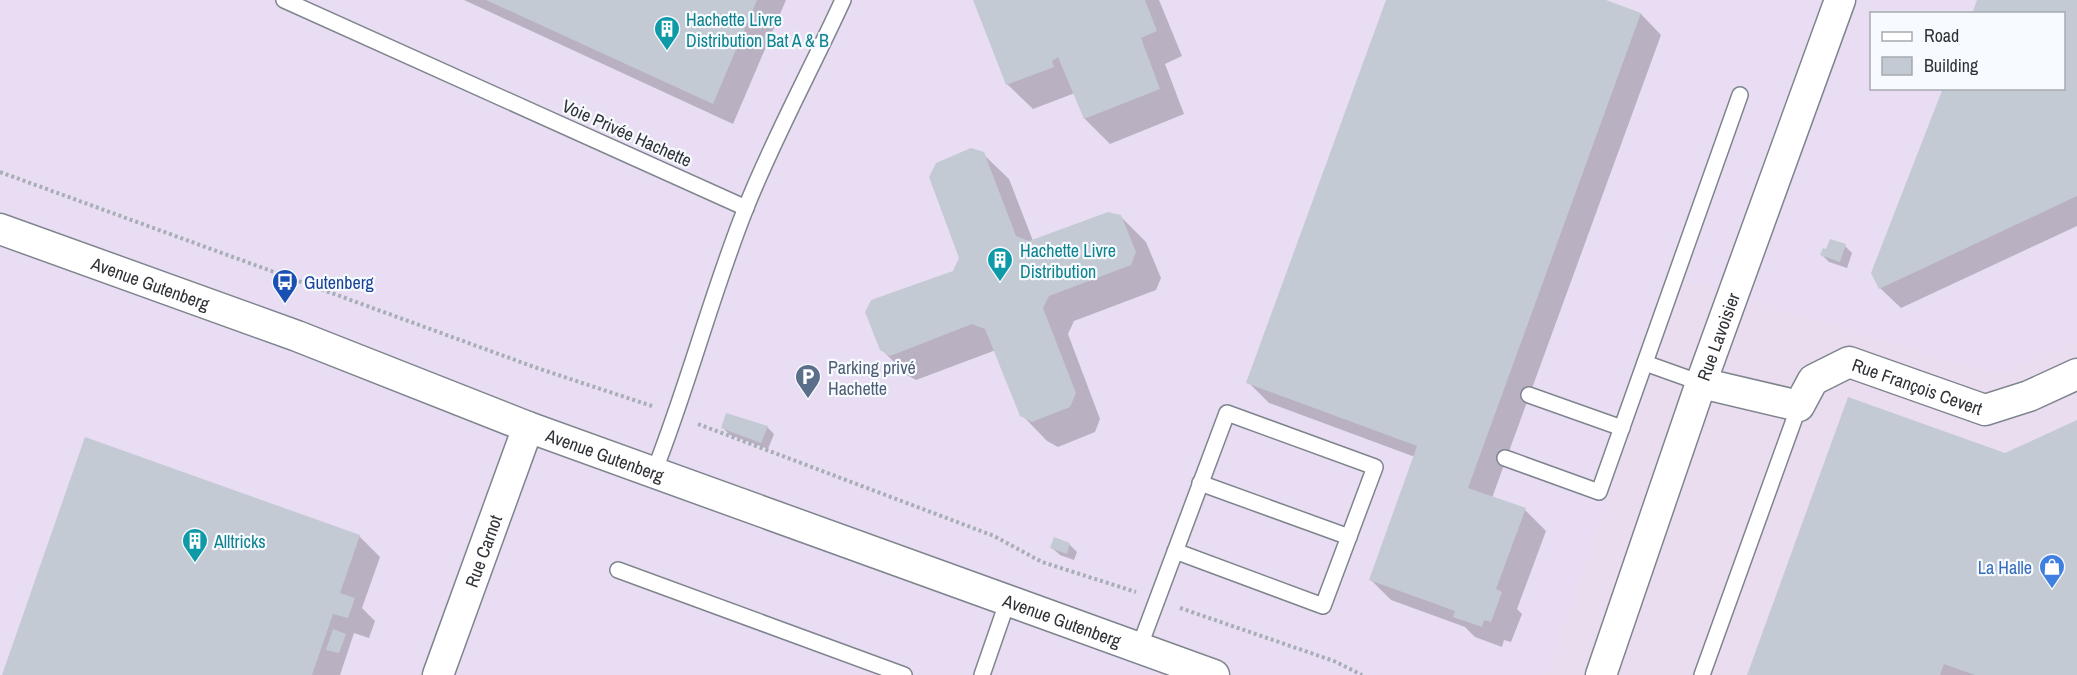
<svg xmlns="http://www.w3.org/2000/svg" width="2077" height="675" font-family="'Archivo Narrow',sans-serif">
<rect width="100%" height="100%" fill="#e6edf7"/>
<polygon fill="#eaddf0" points="1685,280 1999,376 2077,341 2077,675 1547,675"/>
<path fill="#e8ddf2" fill-rule="evenodd" d="M 0,0 L 2077,0 L 2077,341 L 1999,376 L 1685,280 L 1547,675 L 0,675 ZM 1872,14 L 2064,14 L 2064,88 L 1872,88 Z"/>
<g fill="#0003">
<polygon points="464,0 786,0 733,124"/>
<polygon points="975,0 1159,0 1182,56 1165,64 1184,114 1110,144 1085,119 1075,93 1033,109 1007,84"/>
<polygon points="1388,0 1602,0 1641,14 1661,35 1492,498 1525,510 1546,531 1517,609 1522,614 1511,642 1504,640 1502,647 1475,637 1465,627 1391,600 1370,579 1415,457 1269,403 1248,382"/>
<polygon points="1978,0 2077,0 2077,226 1901,308 1880,288 2064,88 2064,14"/>
<polygon points="983,154 1009,179 1033,241 1121,217 1146,242 1161,278 1156,290 1074,321 1068,334 1100,419 1095,432 1058,447 1047,441 1022,415 996,350 916,380 907,375 881,349 954,272 961,258"/>
<polygon points="1845,246 1852,253 1847,268 1829,262 1822,255"/>
<polygon points="2077,421 2077,675 1749,675 2005,455"/>
<polygon points="767,427 774,434 768,449 730,435 723,428"/>
<polygon points="359,536 380,557 362,608 375,621 369,638 354,633 340,675 4,675"/>
<polygon points="1069,544 1077,552 1074,560 1060,555 1052,548"/>
</g>
<g fill="#c3cad4">
<polygon points="486,0 757,0 713,104"/>
<polygon points="973,0 1145,0 1157,31 1141,38 1160,89 1084,119 1058,57 1052,61 1054,67 1006,85"/>
<polygon points="1386,0 1606,0 1641,13 1468,488 1526,508 1496,589 1502,592 1491,622 1484,620 1482,627 1453,617 1455,611 1369,580 1417,446 1246,383"/>
<polygon points="1977,0 2077,0 2077,196 1879,289 1871,273 1943,88 2064,88 2064,14 1972,14"/>
<polygon points="971,148 984,152 1016,236 1029,241 1108,212 1121,215 1136,252 1131,265 1049,296 1043,308 1076,393 1070,407 1032,422 1020,416 985,329 972,324 890,356 880,350 865,312 871,300 953,271 959,258 929,177 936,163"/>
<polygon points="1830,239 1846,244 1840,262 1820,255 1823,248 1826,249"/>
<polygon points="1848,397 2005,453 2077,420 2077,675 1975,675 1944,664 1940,675 1747,675"/>
<polygon points="726,413 768,426 761,443 721,428"/>
<polygon points="85,437 360,535 340,593 355,598 348,618 333,614 312,675 2,675"/>
<polygon points="1054,537 1070,543 1067,554 1050,548"/>
<polygon points="333,629 346,634 339,653 326,650"/>
</g>
<g fill="none" stroke-linecap="round" stroke-linejoin="round">
<defs>
<g id="service">
<polyline points="284,0 746,208"/>
<polyline points="1645,363 1701,383"/>
<polyline points="1529,395 1622,428"/>
<polyline points="1505,458 1599,492 1740,95"/>
<path d="M 654,472 C 688,386 711,296 745,210 C 773,139 811,70 843,0"/>
<polyline points="1200,483 1349,537"/>
<polyline points="618,570 904,675"/>
<polyline points="1139,648 1227,413 1375,467 1323,606 1175,551"/>
<polyline points="982,675 1008,600"/>
<polyline points="1702,675 1799,406"/>
</g>
<g id="minor">
<path id="s1" d="M 0,229 L 297,336 L 528,427 L 1214,675"/>
<path id="s2" d="M 1701,383 L 1799,406 L 1813,380 L 1849,362 L 1985,410 L 2029,396 L 2077,374"/>
<path id="s3" d="M 438,675 L 528,427"/>
<path id="s4" d="M 1601,675 L 1701,383 L 1840,0"/>
</g>
</defs>
<use href="#service" stroke="#7f858e" stroke-width="18"/>
<use href="#minor" stroke="#7f858e" stroke-width="33"/>
<g stroke="#a8aeb6" stroke-width="4" stroke-dasharray="3 3" stroke-linecap="butt">
<polyline points="0,172 537,368 652,406"/>
<polyline points="698,424 994,536 1042,562 1136,592"/>
<polyline points="1180,608 1334,661 1362,675"/>
</g>
<use href="#service" stroke="#fff" stroke-width="15"/>
<use href="#minor" stroke="#fff" stroke-width="30"/>
</g>
<defs>
<symbol id="building-pin" viewBox="-11 -11 22 30"><path d="M0 17L-7.5 6A9.5 9.5 0 1 1 7.5 6Z" fill="#0f9aa8" stroke="#f7fafe"/><path d="M-4-6H4V6H1V3H-1V6H-4ZM-2.5-4.3h1.7v1.8h-1.7ZM.8-4.3h1.7v1.8H.8ZM-2.5-1h1.7V.8h-1.7ZM.8-1h1.7V.8H.8Z" fill="#fff"/></symbol>
<symbol id="bus-pin" viewBox="-11 -11 22 30"><path d="M0 17L-7.5 6A9.5 9.5 0 1 1 7.5 6Z" fill="#1a4fb4" stroke="#f7fafe"/><path d="M-5-6H5V4H4V6H2V4H-2V6H-4V4H-5ZM-3.5-4V0h7V-4ZM-3.5 1.2v1.5H-2V1.2ZM2 1.2v1.5H3.5V1.2Z" fill="#fff"/></symbol>
<symbol id="parking-pin" viewBox="-11 -11 22 30"><path d="M0 17L-7.5 6A9.5 9.5 0 1 1 7.5 6Z" fill="#5c6f8a" stroke="#f7fafe"/><path d="M-3.5-5.5H1a3.5 3.5 0 0 1 0 7H-1V5.5H-3.5ZM-1-3.4V-.6H.8a1.4 1.4 0 0 0 0-2.8Z" fill="#fff"/></symbol>
<symbol id="shop-pin" viewBox="-11 -11 22 30"><path d="M0 17L-7.5 6A9.5 9.5 0 1 1 7.5 6Z" fill="#3f7fe0" stroke="#f7fafe"/><path d="M-5-2.5h2.3a2.7 3.5 0 0 1 5.4 0H5L5.5 6h-11ZM-1.5-2.5h3a1.5 2.3 0 0 0-3 0Z" fill="#fff"/></symbol>
</defs>
<g fill-rule="evenodd">
<use href="#building-pin" x="652" y="14" width="30" height="40"/>
<use href="#building-pin" x="985" y="245" width="30" height="40"/>
<use href="#bus-pin" x="270" y="267" width="30" height="40"/>
<use href="#parking-pin" x="793" y="362" width="30" height="40"/>
<use href="#building-pin" x="180" y="526" width="30" height="40"/>
<use href="#shop-pin" x="2037" y="552" width="30" height="40"/>
</g>
<g text-anchor="middle" dominant-baseline="central" stroke-width="4.5" stroke-linejoin="round" paint-order="stroke">
<g font-size="18" fill="#0d838f" stroke="#f7fafe" text-anchor="start">
<text x="686" y="19">Hachette Livre<tspan x="686" dy="21">Distribution Bat A &amp; B</tspan></text>
<text x="1020" y="250">Hachette Livre<tspan x="1020" dy="21">Distribution</tspan></text>
<text x="214" y="541">Alltricks</text>
</g>
<g font-size="18" fill="#2f3236" stroke="#f7fafe">
<text transform="translate(627 133) rotate(24)">Voie Privée Hachette</text>
<text stroke="none"><textPath href="#s1" startOffset="160">Avenue Gutenberg</textPath></text>
<text stroke="none"><textPath href="#s4" startOffset="358">Rue Lavoisier</textPath></text>
<text stroke="none"><textPath href="#s2" startOffset="243">Rue François Cevert</textPath></text>
<text stroke="none"><textPath href="#s1" startOffset="646">Avenue Gutenberg</textPath></text>
<text stroke="none"><textPath href="#s3" startOffset="132">Rue Carnot</textPath></text>
<text stroke="none"><textPath href="#s1" startOffset="1132">Avenue Gutenberg</textPath></text>
</g>
<g font-size="18" fill="#164399" stroke="#f7fafe" text-anchor="start">
<text x="304" y="282">Gutenberg</text>
</g>
<g font-size="18" fill="#4e5e75" stroke="#f7fafe" text-anchor="start">
<text x="828" y="367">Parking privé<tspan x="828" dy="21">Hachette</tspan></text>
</g>
<g font-size="18" fill="#366cbe" stroke="#f7fafe" text-anchor="end">
<text x="2032" y="567">La Halle</text>
</g>
</g>
<rect x="1870" y="12" width="195" height="78" fill="#f7fafe" stroke="#a7aaae" stroke-width="1.5"/>
<rect x="1882" y="32" width="30" height="9" fill="#ffffff" stroke="#a7aaae" stroke-width="1.5"/>
<text x="1924" y="42" font-size="18" fill="#2f3236">Road</text>
<rect x="1882" y="57" width="30" height="18" fill="#c3cad4" stroke="#a7aaae" stroke-width="1.5"/>
<text x="1924" y="72" font-size="18" fill="#2f3236">Building</text>
</svg>
